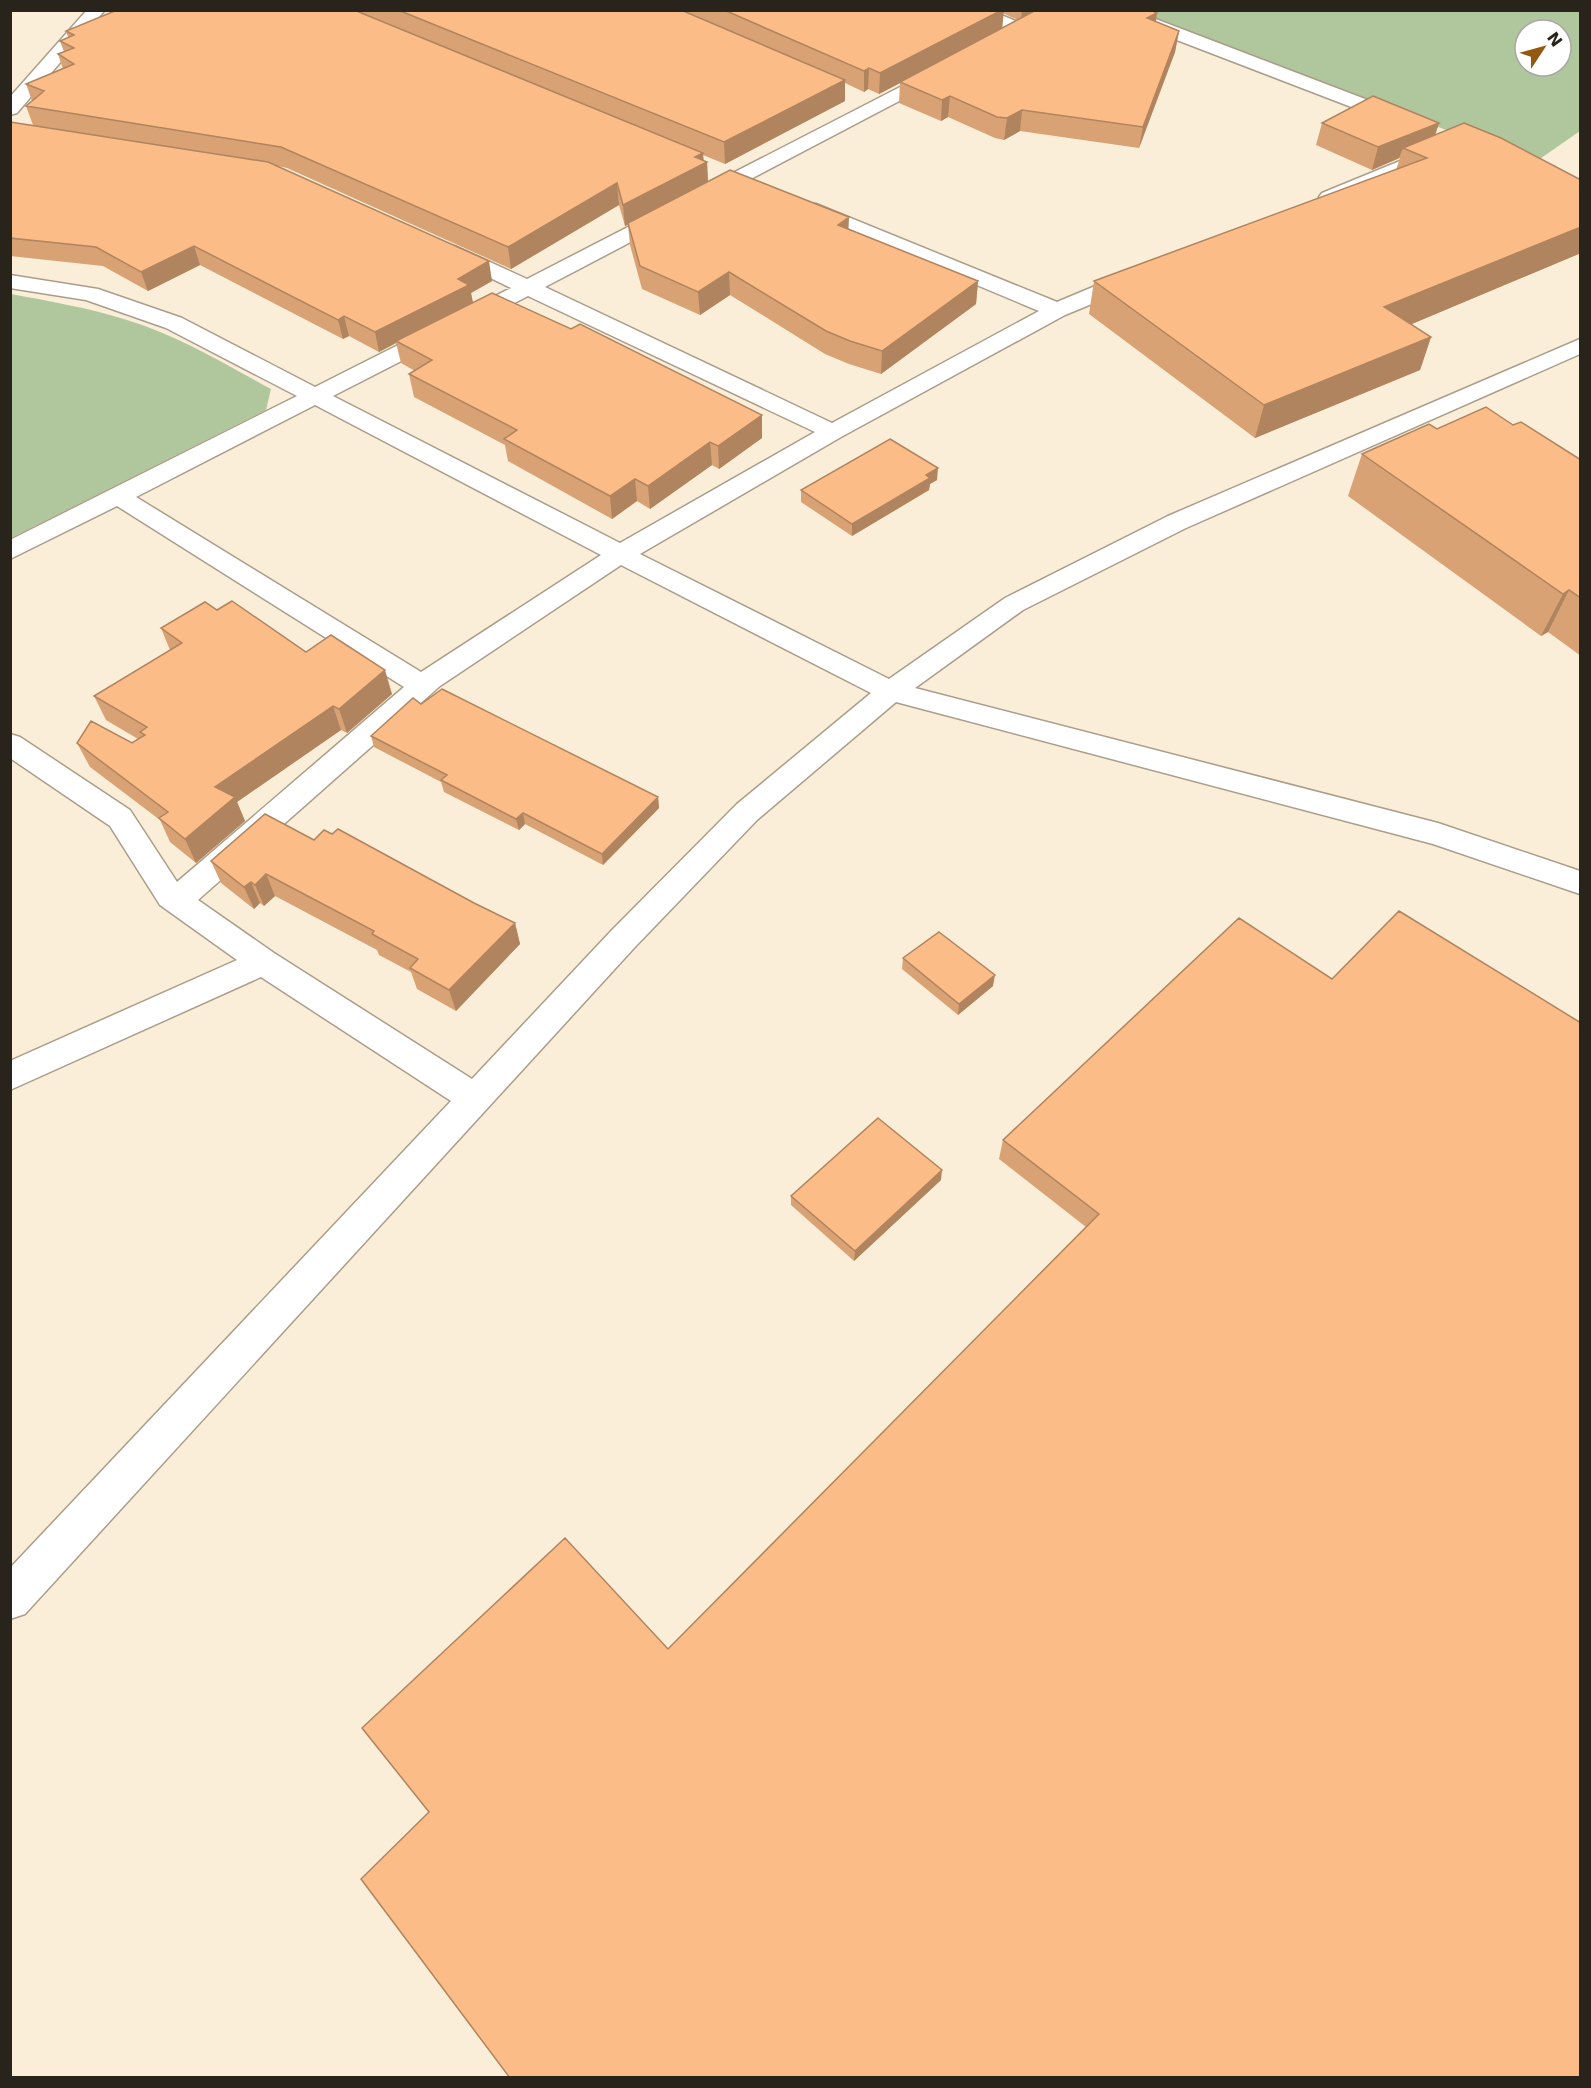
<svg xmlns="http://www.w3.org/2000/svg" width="1591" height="2088" font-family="'DejaVu Sans',sans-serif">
	<rect width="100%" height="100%" fill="#faeed9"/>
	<path fill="#b0c79e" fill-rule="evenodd" d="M1130,11H1580V131L1534,163ZM1525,30H1561V66H1525Z
		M11,294C49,301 89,308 127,320C177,335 225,364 271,389L266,410L11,538Z"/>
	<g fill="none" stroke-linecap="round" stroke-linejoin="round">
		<g stroke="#aa9e8b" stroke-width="3">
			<path id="minor" d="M87,10H105L17,113L10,115V97Z
				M964,10H989L1028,26L1031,30L1028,34H1016L966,14Z
				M1107,10H1132L1407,115L1410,119L1407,123H1393L1109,14Z
				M939,67L945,69L948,73L945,77L545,287L832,423L1039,311L802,212L799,208L802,204H816L1057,302L1124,274L1132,273L1140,274L1143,279L1140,284L1065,315L841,437L640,554L889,679L1005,598L1168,516L1580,339V354L1186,528L1023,610L915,688L1438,823L1580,871V894L1433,844L896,702L757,820L634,948L25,1614L10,1619V1568L451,1101L261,977L10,1090V1061L237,960L160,905L110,826L10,758V734L20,737L130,810L177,882L404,687L117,506L10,559V540L297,396L166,328L86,300L10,288V275L98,289L182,318L315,387L511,288L443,255L439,251L443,247L450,245L457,247L527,279ZM528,296L815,432L620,543L333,396ZM315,405L601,555L421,672L136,497ZM621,565L871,693L737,804L612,930L472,1079L274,953L198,900L440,686Z
				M1439,145L1446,147L1449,151L1446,155L1336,201H1322L1319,197L1322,193Z"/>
		</g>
		<use href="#minor" fill="#fff" fill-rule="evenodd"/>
	</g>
	<path fill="#d8a274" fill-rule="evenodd" d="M117,10H1150L1157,13L1156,22L1179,31L1175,52L1139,148L1020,131L1004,140L995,138L948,117L941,121L899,103L900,83L879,94L868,89L864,92L845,83V101L725,164L703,155V161L707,162L708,182L849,229L978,281L976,304L881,374L849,364L825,354L730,295L700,315L642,289L630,245L628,225L625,226L619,205L511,269L287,168L278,166L492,281L471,293L473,302L762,438L719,469L712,465L650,509L637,501L612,519L508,461L505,445L414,397L409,374L415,371L401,363L396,343L379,352L349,336L343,339L200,265L148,291L103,266L10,256V122L33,125L26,106L32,101L26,84L63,69L58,54L64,52L60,41L68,37L66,31ZM1003,13L1011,17L1019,20L1002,29Z
		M1322,123H1439L1435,134L1581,180V253L1411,324L1431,337L1420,370L1255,438L1089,314L1094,281L1396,170L1400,158L1372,170L1316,145Z
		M1513,425L1581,460V656L1548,632L1541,636L1348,496L1362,454L1437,429Z
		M937,480L930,484L929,490L852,536L801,502V490Z
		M217,610L392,694L347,733L341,730L237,802L245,821L196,863L170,842L160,820L90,767L77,743H132L138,739L106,720L94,696L170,650L161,628Z
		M421,704L658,797L659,808L603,865L525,824L519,830L444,792L441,782L374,747L371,736Z
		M314,840L474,903L515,923L520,944L456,1011L417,989L411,972L379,955L377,950L275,896L264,906L260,903L254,909L221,883L211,861Z
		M903,958L993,986L958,1015L902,969Z
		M1332,979L668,1649L1086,1227L999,1159L1003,1140Z
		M941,1180L854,1261L791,1205V1196Z"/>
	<path fill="#b0845e" d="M1002,10H1004L1002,30L900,82V83L879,94L880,73Z
		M1022,10H1040L1021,21Z
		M1157,13L1154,34L1147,18Z
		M1179,31L1175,52L1139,148L1143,127Z
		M869,68L868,89L864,92V71Z
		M845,80V101L725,164L724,142Z
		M950,96L948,117L941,121L942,100Z
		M1022,110L1020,131L1004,140L1007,118Z
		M1439,123L1432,145L1403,148L1399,158L1372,170L1378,147Z
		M703,153L704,164L707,162L708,183L625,226L623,205L695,157Z
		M617,183L619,205L511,269L508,247Z
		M849,217L848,240L838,225Z
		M1581,227V253L1374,340L1384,307Z
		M194,246L200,265L148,291L141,272Z
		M489,261L492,281L471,293L473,304L396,341V343L379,352L375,332L458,279Z
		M729,272L730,295L700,315L698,292Z
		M978,281L976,304L881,374L882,351Z
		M344,316L349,336L343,339L338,320Z
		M1431,337L1420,370L1255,438L1264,405Z
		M762,415V438L719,469L718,446Z
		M710,442L712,465L650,509L648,486Z
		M938,468L937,480L930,484L929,490L852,536V524L926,475Z
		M635,479L637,501L612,519L610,496Z
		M1569,590L1548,632L1541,636L1563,594Z
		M385,670L392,694L347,733L339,709Z
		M333,706L341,730L237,802L245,821L196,863L185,839L215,787Z
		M658,797L659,808L603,865L602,854Z
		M523,813L525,824L519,830L516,819Z
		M266,874L275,896L264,906L255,885Z
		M251,882L260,903L254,909L244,887Z
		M515,923L520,944L456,1011L449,990Z
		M995,975L993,986L958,1015L959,1004Z
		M942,1170L941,1180L854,1261L855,1251Z"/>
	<path fill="#fbbc87" stroke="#b0845e" stroke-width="1.5" d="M117,10H354L703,153L695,157L707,162L623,205L617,183L508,247L281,147L26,106L44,91L26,84L74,64L58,54L74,48L60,41L74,35L66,31Z
		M398,10H681L845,80L724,142Z
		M724,10H1002L880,73L869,68L864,71Z
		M1036,10H1150L1157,13L1147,18L1179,31L1143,127L1022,110L1007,118L997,117L950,96L942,100L900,82Z
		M1373,96L1439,123L1378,147L1322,123Z
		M10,122L268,162L489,261L458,279L469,285L375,332L344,316L338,320L194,246L141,272L96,247L10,238Z
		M1464,123L1501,138L1581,180V227L1384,307L1431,337L1264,405L1094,281L1427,158L1403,148Z
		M730,170L849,217L838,225L978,281L882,351L850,341L826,331L729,272L698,292L640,266L628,223Z
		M492,293L571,329L580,324L762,415L718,446L710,442L648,486L635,479L610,496L504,439L517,430L409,374L432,360L396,341Z
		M1486,407L1513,425L1521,422L1581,460V598L1569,590L1563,594L1362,454L1429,424L1437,429Z
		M890,439L938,468L926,475L930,478L852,524L801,490Z
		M232,601L306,652L331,635L385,670L339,709L333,706L215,787L235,797L185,839L159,818L168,812L77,743L91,721L132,743L145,735L140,732L147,727L94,696L182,643L161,628L205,602L217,610Z
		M442,689L658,797L602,854L523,813L516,819L441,780L447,775L371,736L413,698L421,704Z
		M265,814L314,840L324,830L332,834L338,829L474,903L515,923L449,990L410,968L418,959L372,934L374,931L266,874L255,885L251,882L244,887L211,861Z
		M1399,911L1581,1023V2078H510L361,1879L429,1812L362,1728L565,1538L668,1649L1099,1214L1003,1140L1239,918L1332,979Z
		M939,932L995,975L959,1004L903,958Z
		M878,1118L942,1170L855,1251L791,1196Z"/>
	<rect width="1591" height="2088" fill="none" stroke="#28231b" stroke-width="24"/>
	<g transform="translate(1543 48) rotate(54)"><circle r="28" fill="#ffffff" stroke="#a9a7a4" stroke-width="1.5"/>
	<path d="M0-4.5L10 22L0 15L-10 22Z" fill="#915a10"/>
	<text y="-9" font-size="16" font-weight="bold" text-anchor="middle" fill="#28231b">N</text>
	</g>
</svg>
